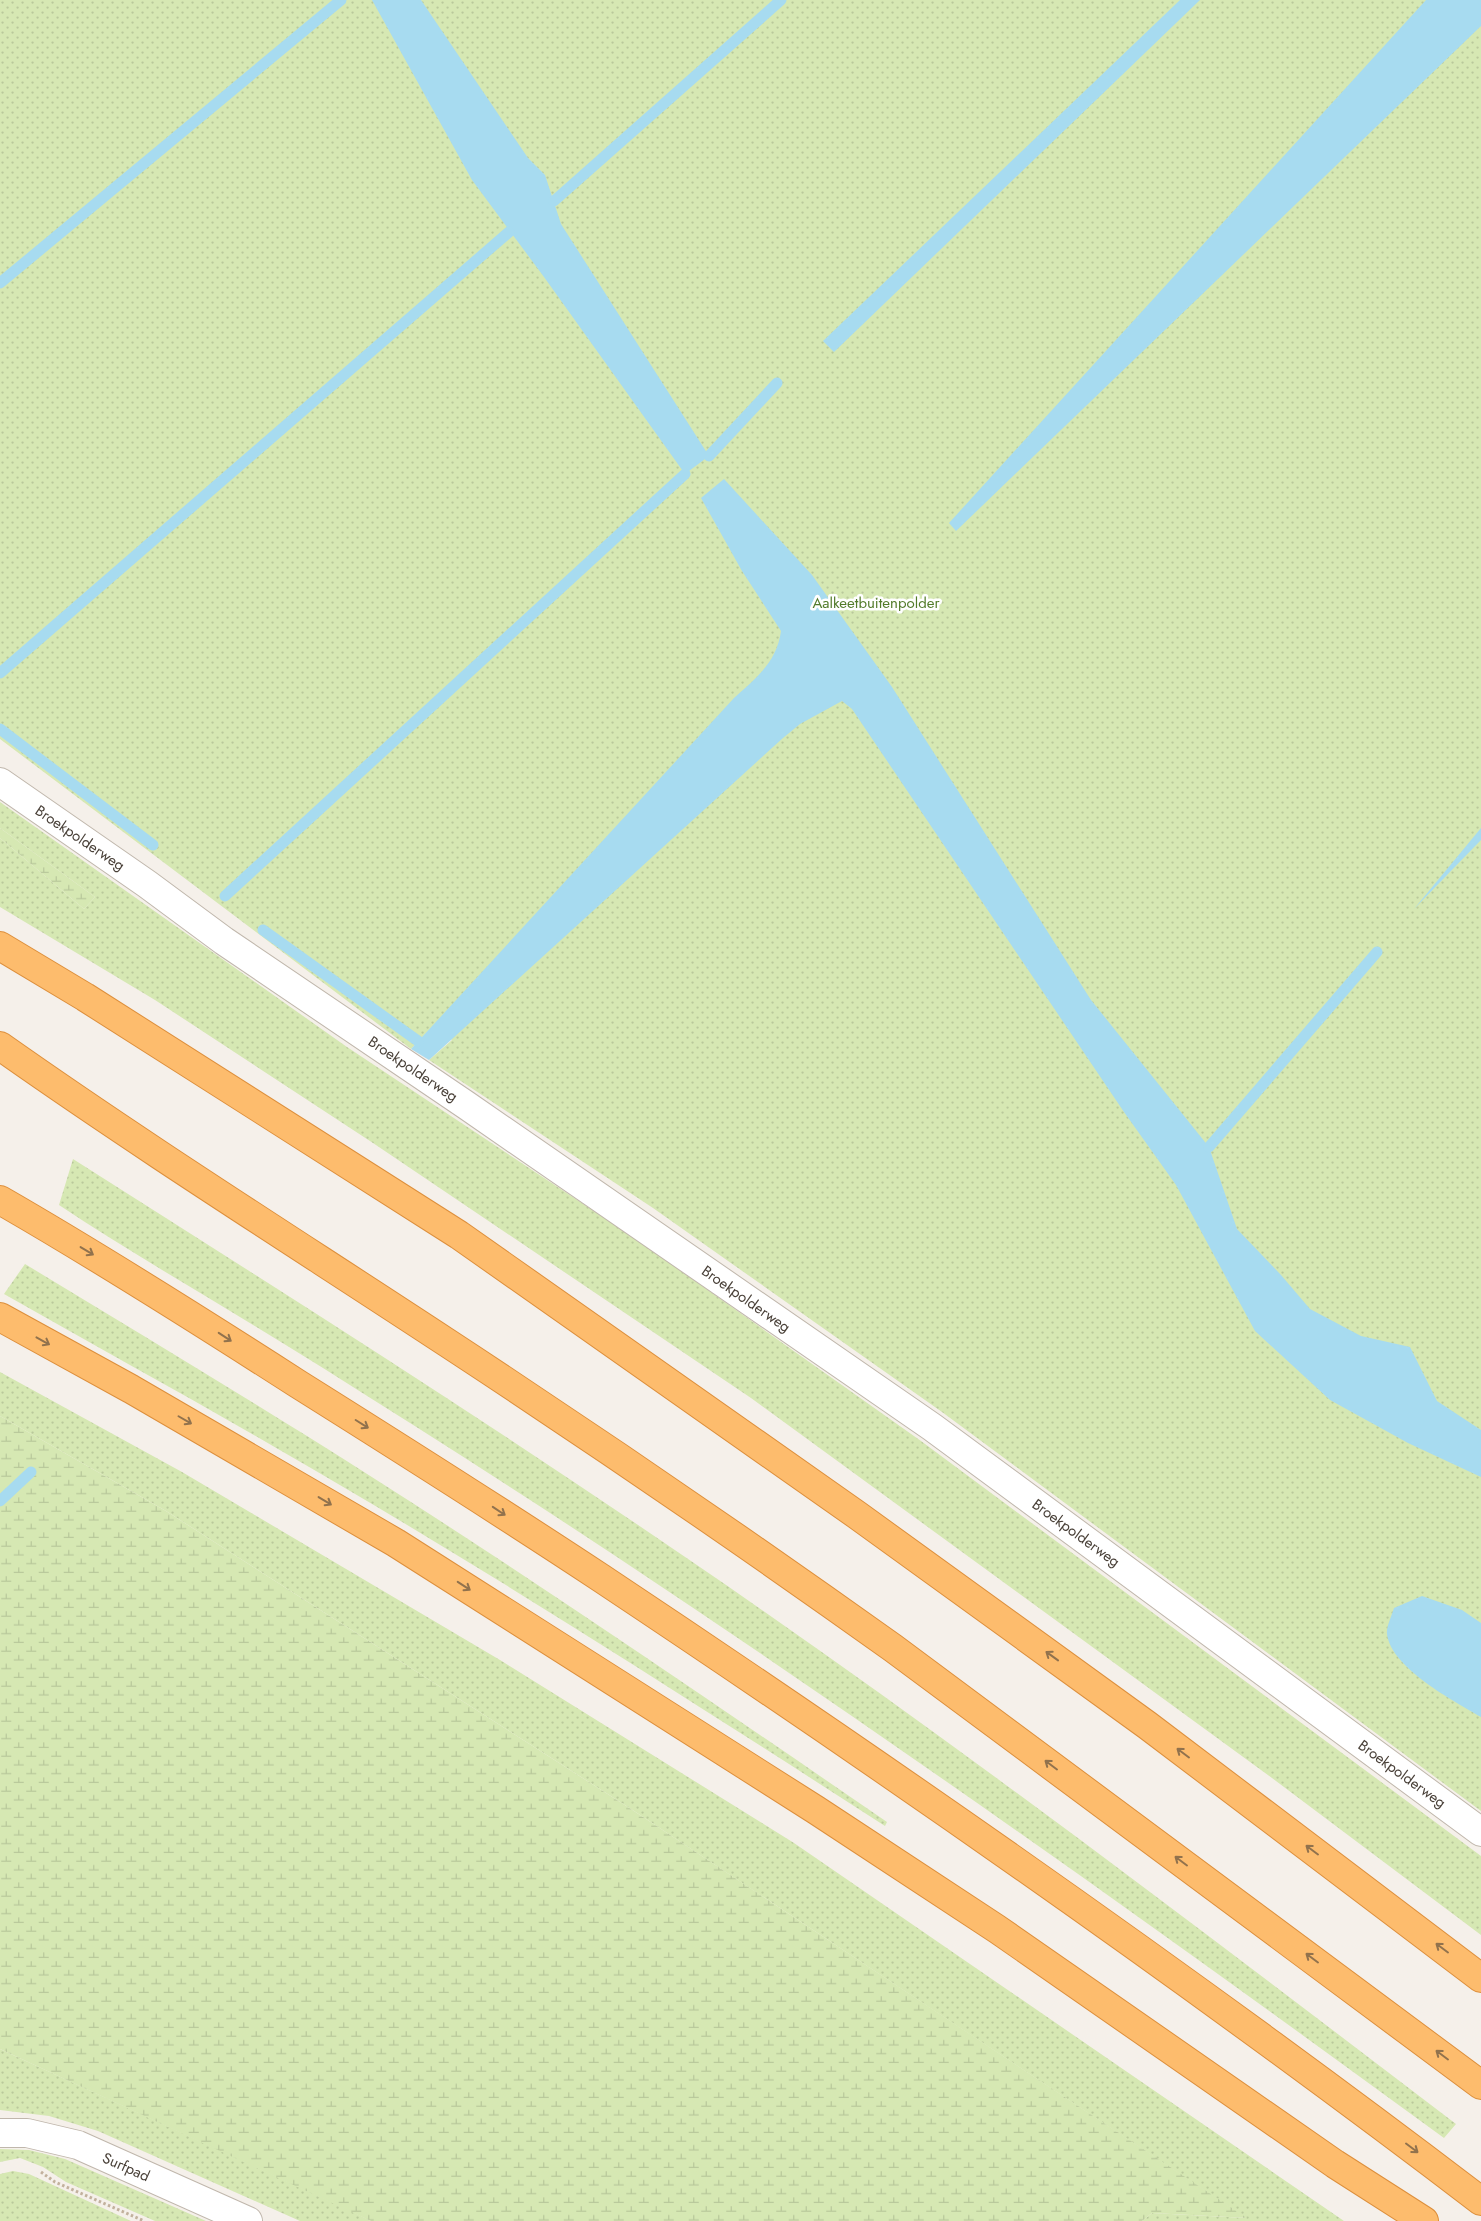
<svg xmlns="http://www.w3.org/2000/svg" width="1481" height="2221" font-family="Jost,sans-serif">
	<defs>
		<pattern id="grass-dots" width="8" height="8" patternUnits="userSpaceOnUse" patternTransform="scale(1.25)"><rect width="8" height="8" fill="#d6e8b3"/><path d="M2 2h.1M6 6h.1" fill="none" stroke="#b9c89b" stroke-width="1.8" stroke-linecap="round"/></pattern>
		<pattern id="wetland-marsh" width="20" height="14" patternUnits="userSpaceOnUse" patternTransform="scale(1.25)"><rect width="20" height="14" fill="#d6e8b3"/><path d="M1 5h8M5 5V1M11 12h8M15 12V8" fill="none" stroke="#b9c89b"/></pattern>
	</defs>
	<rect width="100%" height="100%" fill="#f5f0ea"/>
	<path fill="url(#grass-dots)" d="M0,0H1481V1811L942,1412L653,1208L429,1060L452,1040L433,1026L411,1049L0,739Z
		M0,802L347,1047L633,1237L921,1441L1481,1856V1935L1272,1778L751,1398L373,1143L155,1000L0,907V838L84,909L95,897L0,828Z
		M73,1159C281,1291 488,1422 691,1561C953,1740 1204,1932 1456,2124L1444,2138C1173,1940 900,1745 620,1559C522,1494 423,1431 323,1368C236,1313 145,1262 59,1205Z
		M25,1264C119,1321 214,1378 307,1436C504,1559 696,1691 887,1822L885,1826C685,1697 485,1568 278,1449C187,1396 95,1346 4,1294Z
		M0,1372L182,1472L500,1660L794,1843L1344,2221H1142L1152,2213L1246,2218L631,1809L166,1511L0,1416Z
		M0,2049L349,2210L371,2221H300L98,2131L49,2116L0,2110Z
		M0,2149L29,2150L65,2159L206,2221H155L66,2182L43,2167L20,2158L0,2162Z
		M13,2171L29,2174L131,2221H0V2174Z"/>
	<path fill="url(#wetland-marsh)" d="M0,828L95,897L84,909L0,838Z
		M0,1416L166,1511L631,1809L1247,2218L1152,2213L1142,2221H371L0,2049Z"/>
	<path fill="#a7dbf0" d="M372,0H421L528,158L545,175L561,224L709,456L685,474L544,277L472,180Z
		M1180,0H1200L834,352L823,341Z
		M1426,0H1481V26L956,531L949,523Z
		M724,479L812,575L892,687L1091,1000L1209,1147L1237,1229L1281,1275L1310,1309L1361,1336L1410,1347L1437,1401L1481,1430V1477L1408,1443L1330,1400L1255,1331L1176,1185L1124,1112L852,709L842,701L800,724L783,738L429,1060L411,1049L734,698C756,678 777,662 781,631L742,571L701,498Z
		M1481,828V840L1414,909Z
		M1422,1596L1462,1610L1481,1623V1717C1454,1701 1391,1668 1387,1634C1386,1627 1392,1615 1394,1608Z"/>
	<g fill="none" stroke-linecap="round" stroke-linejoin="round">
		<path stroke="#a7dbf0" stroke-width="11" d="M554,201L781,0
			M0,283L341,0
			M709,456L777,383
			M0,673L509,232
			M0,729L153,845
			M225,896L685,474
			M263,930L418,1041
			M1209,1147L1377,952
			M0,1501L31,1472"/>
		<g stroke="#c0b7ac" stroke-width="30">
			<path id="minor" d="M0,782L147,884L224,941L466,1105L932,1427L1481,1832
				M0,2133H27L78,2145L248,2221"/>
		</g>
		<g stroke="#dd8f3c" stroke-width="30">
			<path id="motorway" d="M0,946L85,997L459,1235L857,1515L1147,1725L1481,1978
				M0,1046C146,1149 297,1244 446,1342C597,1441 746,1543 893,1648L1481,2085
				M0,1200C101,1258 200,1321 298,1384C400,1448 501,1512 601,1578C900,1777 1195,1983 1481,2201
				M0,1317L131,1389L396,1543L816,1810L997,1929L1335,2164L1424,2221"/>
		</g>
		<path stroke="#c2b19d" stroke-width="3" stroke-dasharray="2.5 2.5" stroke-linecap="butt" d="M41,2172L55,2182L144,2221"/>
		<use href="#minor" stroke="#fff" stroke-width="28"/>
		<use href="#motorway" stroke="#fdbc6d" stroke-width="28"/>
	</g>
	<defs><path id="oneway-shaft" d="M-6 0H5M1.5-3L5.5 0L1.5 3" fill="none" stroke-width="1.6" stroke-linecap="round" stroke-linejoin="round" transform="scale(1.25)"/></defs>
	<g stroke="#91724d">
		<use href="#oneway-shaft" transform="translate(87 1251) rotate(31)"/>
		<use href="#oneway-shaft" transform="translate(225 1337) rotate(33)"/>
		<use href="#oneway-shaft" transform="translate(43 1341) rotate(29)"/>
		<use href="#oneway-shaft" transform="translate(185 1420) rotate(30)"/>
		<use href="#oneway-shaft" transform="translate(362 1424) rotate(32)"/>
		<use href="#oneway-shaft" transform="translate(325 1501) rotate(31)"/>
		<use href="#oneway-shaft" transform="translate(499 1511) rotate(34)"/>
		<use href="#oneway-shaft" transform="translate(464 1586) rotate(33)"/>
		<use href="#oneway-shaft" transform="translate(1052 1656) rotate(-144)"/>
		<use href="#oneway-shaft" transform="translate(1183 1753) rotate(-143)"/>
		<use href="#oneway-shaft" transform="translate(1051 1765) rotate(-143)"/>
		<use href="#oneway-shaft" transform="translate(1312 1850) rotate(-143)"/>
		<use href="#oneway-shaft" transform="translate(1181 1861) rotate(-143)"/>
		<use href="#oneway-shaft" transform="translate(1442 1948) rotate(-143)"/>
		<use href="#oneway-shaft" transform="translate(1312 1958) rotate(-143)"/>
		<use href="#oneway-shaft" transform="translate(1442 2055) rotate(-143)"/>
		<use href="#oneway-shaft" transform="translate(1412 2148) rotate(37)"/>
	</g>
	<g text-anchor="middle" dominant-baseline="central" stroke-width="5" stroke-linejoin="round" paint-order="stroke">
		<g font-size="15" fill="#527b2a" stroke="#fff">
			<text x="876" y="603">Aalkeetbuitenpolder</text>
		</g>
		<g font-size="15" fill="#494038" stroke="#fff">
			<text transform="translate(80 838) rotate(34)">Broekpolderweg</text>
			<text transform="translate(413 1069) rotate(34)">Broekpolderweg</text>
			<text transform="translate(746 1299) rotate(35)">Broekpolderweg</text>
			<text transform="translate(1076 1533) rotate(36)">Broekpolderweg</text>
			<text transform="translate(1402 1774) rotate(36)">Broekpolderweg</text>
			<text transform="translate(126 2167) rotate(24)">Surfpad</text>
		</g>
	</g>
</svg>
